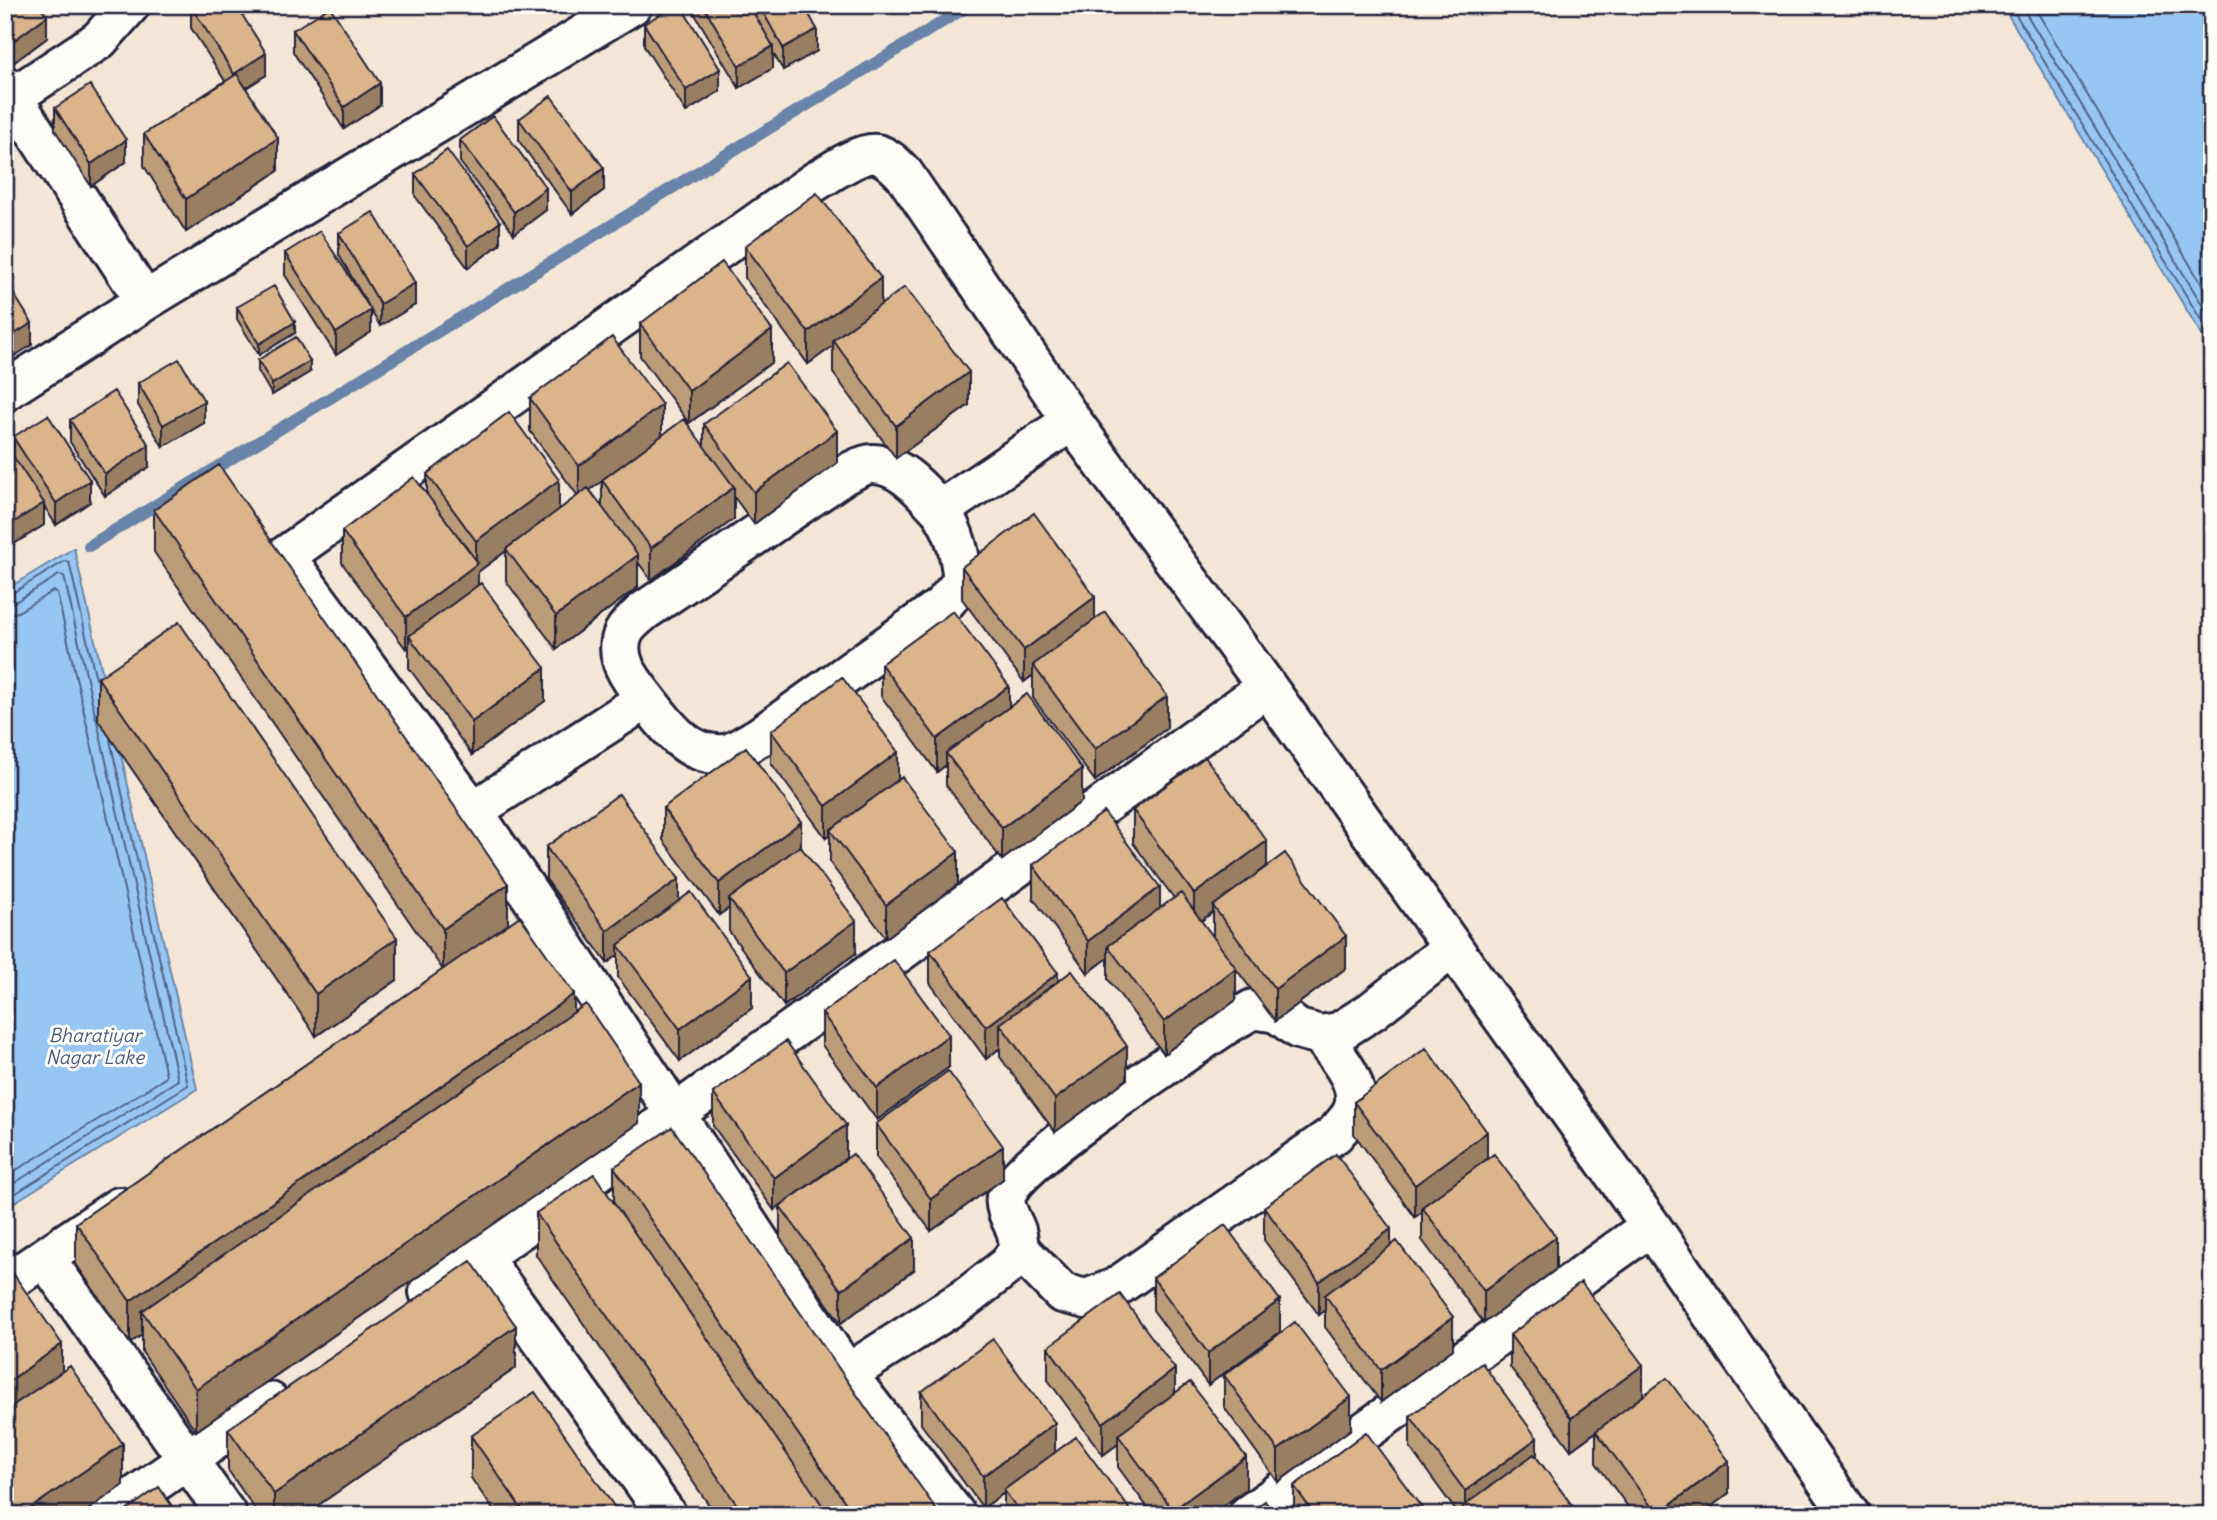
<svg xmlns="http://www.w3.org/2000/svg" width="2217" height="1520" font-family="Delius,sans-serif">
	<rect width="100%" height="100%" fill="#f3e6d7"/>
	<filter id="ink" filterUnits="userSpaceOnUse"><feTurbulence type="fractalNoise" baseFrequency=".0143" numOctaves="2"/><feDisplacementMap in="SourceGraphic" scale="14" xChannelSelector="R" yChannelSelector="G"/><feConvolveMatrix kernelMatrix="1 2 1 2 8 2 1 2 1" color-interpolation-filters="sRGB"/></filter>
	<g filter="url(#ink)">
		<path fill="#98c6f3" stroke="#6984a9" stroke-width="2" d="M2002,5H2212V352Z
			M74,548L197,1089L5,1208V590Z"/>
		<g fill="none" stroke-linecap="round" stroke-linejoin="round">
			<path stroke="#516485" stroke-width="2" d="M2010,5L2212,338
				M2021,5L2212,321
				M2033,5L2212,301
				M5,595L11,594L65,561L69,562L96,679
				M5,604L15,602L59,575L64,576L96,719
				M5,615L18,612L53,591L57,593L166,1075L165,1078L5,1177
				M5,1189L178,1080L97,721
				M5,1200L188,1085L110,740"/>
			<path stroke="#6984a9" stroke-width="12" d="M89,546L970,5"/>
			<g stroke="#22223b" stroke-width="44">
				<path id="minor" d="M5,86L145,301
					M5,102L99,40L130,5
					M5,391L145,301L632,5
					M646,699C666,725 687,757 724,754C735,753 749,742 759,737L942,606L963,581C960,554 956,533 940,510
					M473,811L646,699C631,680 612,657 624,632C628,624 637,617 644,611L845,474C853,471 864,464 872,464C901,464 922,491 940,510L1072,421
					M1019,1249L1062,1293L1086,1299L1115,1288L1335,1134C1340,1128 1346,1122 1350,1116C1368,1088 1336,1056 1321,1035
					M481,1256L667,1515
					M45,1258L227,1515
					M5,1284L119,1207
					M429,1292L521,1229L675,1114L1267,687
					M847,1374L967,1297L1008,1265L1019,1249C1018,1242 1018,1234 1015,1228C1011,1219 1004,1207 1006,1197C1012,1164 1190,1050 1226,1025L1253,1009L1277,1013L1298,1029L1321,1035L1339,1032L1372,1011L1452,948
					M108,1515L270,1402
					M956,1515L847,1374L545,917L473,811L285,556L816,181C830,173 861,151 877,154C888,157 896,166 904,174L1072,421L1267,687L1651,1226L1850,1515
					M1248,1515L1651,1226"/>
			</g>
			<use href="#minor" stroke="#fdfcf7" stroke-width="38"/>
		</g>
		<path fill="#bc9b78" stroke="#22223b" stroke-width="2" fill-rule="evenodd" d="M5,5L47,38L13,63L5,52Z
			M693,5H804L817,51L783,70L773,53V68L739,88L693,11Z
			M191,6L266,75L246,88L278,171L186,232L144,166V134L225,81L191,28Z
			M644,24L720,91L686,112L644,46Z
			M293,30L380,105L344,129L293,52Z
			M55,108L126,162L91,186L55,130Z
			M519,119L604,190L572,214L519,141Z
			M460,140L546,210L514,234L460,162Z
			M415,174L500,244L468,268L415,196Z
			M339,233L415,305L380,326L371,311V332L336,355L285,275V253L369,307L339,255Z
			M745,246L881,305L969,405L896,458L833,373V346L808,364L745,278Z
			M237,307L295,333L259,355L237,319Z
			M640,324L772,362L689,423L640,356Z
			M258,360L310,372L272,395L258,371Z
			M138,383L204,423L163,447L138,405Z
			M530,398L662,436L704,446V424L837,463L754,524L734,497V519L651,580L638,562V587L556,649L506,581V551L478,572V585L545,701L472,755L409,668V646L406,649L342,563V531L427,494V474L559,510L578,496L530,431ZM602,481V506L590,490Z
			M70,420L149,467L105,496L70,442Z
			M13,437L90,502L56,525L44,506V525L6,549L5,444L13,456Z
			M154,510L508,925L574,1012L639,1123L196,1431L142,1352V1335L130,1343L76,1264V1223L443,970L154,552Z
			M962,567L1095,619L1167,728L1095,781L1033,698V675L1024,682L962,599Z
			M881,664L1009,707L1082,801L1002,860L946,785V765L937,772L881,696Z
			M98,678L397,980L316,1036L98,720Z
			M771,731L898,780L958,884L886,938L830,863V835L826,838L771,763Z
			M663,808L801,847L856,953L784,1006L729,931V908L719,915L663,840Z
			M1133,810L1267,866L1346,968L1275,1021L1236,969V1000L1164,1054L1108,979V958L1088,973L1033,898V865L1160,909L1174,898L1133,843ZM1213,912V937L1201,921Z
			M546,847L679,901L752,1008L680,1061L618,977V955L607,963L546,879Z
			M930,951L1058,982L1127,1079L1055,1132L1000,1057V1048L986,1059L930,983Z
			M822,1013L949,1067L877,1120L822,1045Z
			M713,1093L846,1158L774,1210L713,1126Z
			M1354,1102L1487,1159L1556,1269L1484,1323L1422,1240V1212L1415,1217L1354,1134Z
			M876,1124L1003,1179L931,1231L876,1157Z
			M614,1167L940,1515H716L536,1255V1213L614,1203Z
			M780,1206L914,1270L841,1323L780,1238Z
			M1264,1207L1391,1246L1453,1349L1381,1402L1325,1327V1310L1319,1315L1264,1240Z
			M1153,1278L1280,1332L1208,1385L1153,1310Z
			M1510,1335L1643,1396L1729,1493L1700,1515H1634L1596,1463V1432L1571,1450L1510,1367Z
			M1048,1347L1175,1393L1246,1489L1211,1515H1153L1118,1467V1444L1103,1455L1048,1380Z
			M516,1368L304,1515H259L228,1470V1429Z
			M1224,1375L1351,1429L1278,1482L1224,1407Z
			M921,1392L1055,1452L1134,1515H1004V1493L983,1508L921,1424Z
			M1410,1416L1537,1458L1579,1515H1459L1410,1448Z
			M471,1436L620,1515H497L471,1478Z
			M1294,1486L1427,1515H1294Z"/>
		<path fill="#997e62" stroke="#22223b" stroke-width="2" d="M47,16V38L13,63V41Z
			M817,29V51L783,70V48Z
			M773,46V68L739,88V66Z
			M266,53V75L234,96V74Z
			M720,69V91L686,112V90Z
			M380,83V105L344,129V107Z
			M278,138V171L186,232V199Z
			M126,140V162L91,186V164Z
			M604,168V190L572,214V192Z
			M546,188V210L514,234V212Z
			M500,222V244L468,268V246Z
			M881,278V310L833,340V346L808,364V332Z
			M415,283V305L380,326V304Z
			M371,310V332L336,355V333Z
			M295,322V333L259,355V344Z
			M32,323V345L5,362V340Z
			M772,330V362L689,423V391Z
			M310,361V372L272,395V384Z
			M969,372V405L896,458V426Z
			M204,401V423L163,447V425Z
			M662,405V437L579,498V466Z
			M837,431V463L754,524V492Z
			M149,445V467L105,496V474Z
			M90,480V502L56,525V503Z
			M559,480V512L506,549V551L478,572V595L409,636V646L406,649V617L476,564V541Z
			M734,487V519L651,580V548Z
			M44,503V525L6,549V527Z
			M638,555V587L556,649V616Z
			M1095,597V629L1033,665V675L1024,682V650Z
			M545,668V701L472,755V722Z
			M1009,686V718L946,753V765L937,772V739Z
			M1167,696V728L1095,781V749Z
			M898,752V785L830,830V835L826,838V806Z
			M1082,769V801L1002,860V828Z
			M801,822V854L729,899V908L719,915V883Z
			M1267,841V873L1213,906V912L1194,926V894Z
			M958,852V884L886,938V905Z
			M679,879V911L618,945V955L607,963V931Z
			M508,884V925L443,970V929Z
			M1160,887V920L1108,946V958L1088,973V941Z
			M856,921V953L784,1006V973Z
			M1346,936V968L1275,1021V989Z
			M397,938V980L316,1036V994Z
			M1236,968V1000L1164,1054V1022Z
			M1058,973V1005L1000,1024V1048L986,1059V1027Z
			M752,976V1008L680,1061V1029Z
			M574,994V1035L142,1311V1335L130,1343V1301Z
			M949,1035V1067L877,1120V1088Z
			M1127,1046V1079L1055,1132V1099Z
			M639,1082V1123L196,1431V1389Z
			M846,1125V1158L774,1210V1178Z
			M1487,1132V1164L1422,1207V1212L1415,1217V1185Z
			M1003,1146V1179L931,1231V1199Z
			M1391,1229V1261L1325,1295V1310L1319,1315V1282Z
			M1556,1237V1269L1484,1323V1291Z
			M914,1238V1270L841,1323V1290Z
			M1280,1300V1332L1208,1385V1353Z
			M1453,1317V1349L1381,1402V1370Z
			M516,1326V1368L304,1515H274V1494Z
			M62,1344V1386L5,1425V1384Z
			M1643,1365V1397L1571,1450V1418Z
			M1175,1369V1402L1118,1435V1444L1103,1455V1423Z
			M1351,1397V1429L1278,1482V1450Z
			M1055,1423V1455L1004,1490V1493L983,1508V1476Z
			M1537,1438V1470L1465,1511V1491Z
			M123,1444V1485L81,1515H21Z
			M1246,1457V1489L1211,1515H1173V1510Z
			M1729,1461V1493L1700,1515H1657Z"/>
		<path fill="#dbb48c" stroke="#22223b" stroke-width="2" d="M5,5H39L47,16L13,41L5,30Z
			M192,5H236L266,53L234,74L191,6Z
			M675,5H680L720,69L686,90L644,24Z
			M703,5H749L773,46L739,66Z
			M759,5H804L817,29L783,48Z
			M330,7L380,83L344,107L293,30Z
			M237,74L278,138L186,199L144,134Z
			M90,85L126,140L91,164L55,108Z
			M551,96L604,168L572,192L519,119Z
			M493,116L546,188L514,212L460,140Z
			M447,150L500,222L468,246L415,174Z
			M817,193L881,278L808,332L745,246Z
			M373,212L415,283L380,304L339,233Z
			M320,231L371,310L336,333L285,253Z
			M722,262L772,330L689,391L640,324Z
			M5,280L32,323L5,340Z
			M274,286L295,322L259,344L237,307Z
			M905,287L969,372L896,426L833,340Z
			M296,337L310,361L272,384L258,360Z
			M612,337L662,405L579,466L530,398Z
			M179,359L204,401L163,425L138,383Z
			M787,363L837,431L754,492L704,424Z
			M114,391L149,445L105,474L70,420Z
			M509,412L559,480L476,541L427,474Z
			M48,415L90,480L56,503L13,437Z
			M684,419L734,487L651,548L602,480Z
			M5,444L44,503L6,527L5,526Z
			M219,465L508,884L443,929L154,510Z
			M414,477L478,563L406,617L342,531Z
			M588,488L638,555L556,616L506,549Z
			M1034,513L1095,597L1024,650L962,567Z
			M481,583L545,668L472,722L409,636Z
			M953,611L1009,686L937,739L881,664Z
			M1105,612L1167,696L1095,749L1033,665Z
			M179,622L397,938L316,994L98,678Z
			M842,677L898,752L826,806L771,731Z
			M1027,694L1082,769L1002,828L946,753Z
			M746,747L801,822L719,883L663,808Z
			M1205,757L1267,841L1194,894L1133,810Z
			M902,777L958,852L886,905L830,830Z
			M619,794L679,879L607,931L546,847Z
			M1104,812L1160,887L1088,941L1033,865Z
			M800,846L856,921L784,973L729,899Z
			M1285,853L1346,936L1275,989L1213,906Z
			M691,892L752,976L680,1029L618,945Z
			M1181,893L1236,968L1164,1022L1108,946Z
			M1002,898L1058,973L986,1027L930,951Z
			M520,916L574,994L130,1301L76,1223Z
			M894,960L949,1035L877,1088L822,1013Z
			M1072,971L1127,1046L1055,1099L1000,1024Z
			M586,1004L639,1082L196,1389L142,1311Z
			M786,1041L846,1125L774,1178L713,1093Z
			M1426,1048L1487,1132L1415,1185L1354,1102Z
			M948,1071L1003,1146L931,1199L876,1124Z
			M672,1127L940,1515H854L614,1167Z
			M853,1154L914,1238L841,1290L780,1206Z
			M1336,1154L1391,1229L1319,1282L1264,1207Z
			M1494,1154L1556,1237L1484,1291L1422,1207Z
			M594,1174L829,1515H744L536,1213Z
			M1225,1225L1280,1300L1208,1353L1153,1278Z
			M1397,1241L1453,1317L1381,1370L1325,1295Z
			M471,1261L516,1326L274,1494L228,1429Z
			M8,1266L62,1344L5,1384V1268Z
			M1581,1282L1643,1365L1571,1418L1510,1335Z
			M1120,1294L1175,1369L1103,1423L1048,1347Z
			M1295,1322L1351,1397L1278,1450L1224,1375Z
			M993,1339L1055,1423L983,1476L921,1392Z
			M1482,1363L1537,1438L1465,1491L1410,1416Z
			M70,1366L123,1444L21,1515H5V1411Z
			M1667,1378L1729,1461L1657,1514L1596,1431Z
			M1190,1382L1246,1457L1173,1510L1118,1435Z
			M535,1392L620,1515H526L471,1436Z
			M1366,1432L1427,1515H1315L1294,1486Z
			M1076,1437L1134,1515H1022L1004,1490Z
			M1534,1454L1579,1515H1468L1462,1507Z
			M159,1487L178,1515H120Z
			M1265,1501L1275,1515H1247Z"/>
	</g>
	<g text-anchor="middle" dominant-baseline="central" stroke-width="6" stroke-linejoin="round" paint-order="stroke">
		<g font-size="19" font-style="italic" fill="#4b5b7b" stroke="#fdfcf7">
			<text x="95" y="1035">Bharatiyar<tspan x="95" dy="22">Nagar Lake</tspan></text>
		</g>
	</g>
	<rect width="2217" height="1520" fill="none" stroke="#fdfcf7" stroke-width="28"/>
	<rect x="14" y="14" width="2189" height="1492" fill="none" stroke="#22223b" stroke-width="2.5" filter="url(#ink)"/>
</svg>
